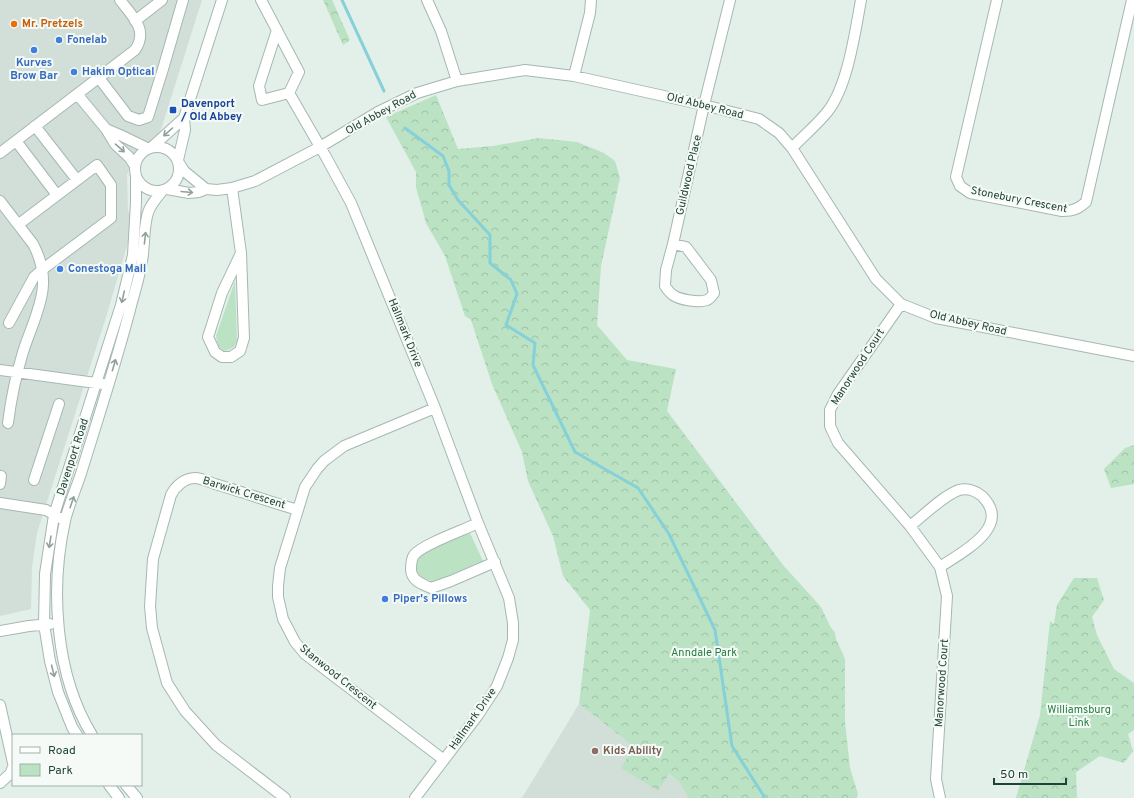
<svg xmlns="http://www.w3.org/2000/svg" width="1134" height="798" font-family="Overpass,sans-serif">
	<defs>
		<pattern id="forest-crowns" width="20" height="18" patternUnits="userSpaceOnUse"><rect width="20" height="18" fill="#bae2c3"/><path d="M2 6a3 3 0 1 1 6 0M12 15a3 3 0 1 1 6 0" fill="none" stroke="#a0c3a8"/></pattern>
	</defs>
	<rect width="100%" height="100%" fill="#e3efe9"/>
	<path fill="#d1dfd8" d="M0,0H202L158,139L138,145L127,175L128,211L134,222L106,317L37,533L32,567L31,609L0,616Z
		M579,704L699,798H522Z"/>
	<path fill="#bae2c3" d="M235,281L237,341L234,347L225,351L218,346L216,336Z
		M470,533L483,561C474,564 441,580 434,581C427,581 419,577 417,570C415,562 419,557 425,551Z"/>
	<path fill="url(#forest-crowns)" d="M323,0H332L350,40L343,45Z
		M436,95L458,149L493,146L539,138L577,142L604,153L615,161L620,178L601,266L597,325L627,360L676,369L667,411L783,565L821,607L830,626L835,633L836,639L845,659V722L850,768L858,794L857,798H689L680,783L669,774L658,791L621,768L632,750L652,761L579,704L590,610L563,576L553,536L528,481L522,452L492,384L471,320L465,316L445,256L426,223L416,187V172L386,117Z
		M1134,445V484L1111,488L1104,469L1125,448Z
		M1074,578H1097L1104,600L1092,617L1097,635L1114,669L1134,683V730L1128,734L1133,751L1124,763L1100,756L1076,772L1077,798H1016L1040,715L1050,621L1054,624L1057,605Z"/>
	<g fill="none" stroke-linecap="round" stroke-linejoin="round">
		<path stroke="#86d1d9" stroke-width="3" d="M342,0L384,91
			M405,128L443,156L449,171V185L458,200L490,235V263L511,280L517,294L506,325L535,343L533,365L575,452L638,488L669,534L715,630L732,746L765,798"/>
		<g stroke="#a5b8b0" stroke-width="12">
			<path id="minor" d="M261,0L299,72L289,93L326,157L351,203L435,408L478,523L509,598L513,623V640L508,658L497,686L478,715L415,798
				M427,0L441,31L457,81
				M997,0L956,177L960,186L970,193L1062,211C1073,211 1078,209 1086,202L1132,0
				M135,21L162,0
				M277,30L259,86L262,100L289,93
				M574,76L590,13L591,0
				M99,78L128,116L139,120L148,117L163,69L183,0
				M77,94L106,129L115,144L129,157L135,166
				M35,126L77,180
				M106,129L120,135L147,148
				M16,141L57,195
				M135 169a22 22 0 1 1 44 0a22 22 0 1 1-44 0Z
				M152,147L184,118
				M792,148C804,135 818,124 828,111C848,85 855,32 861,0
				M0,153L135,50C149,30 132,16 120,0
				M178,160L185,130L184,118L222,0
				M179,163L184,171L206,189
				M232,188L241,253L244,338L240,351L231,357H222L215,352L208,337L222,293L241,253
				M167,189L189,193L199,192L206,189L217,190L232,188L255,181L320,147L378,112L417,93L457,81L525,70L574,76L704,105L759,119L779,133L792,148L876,279L901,304L936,318L1134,356
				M0,201L33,244C55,285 36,312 23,352C16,375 11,399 8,423
				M673,244L666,270L665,286C667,289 670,293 673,295C680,300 699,303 707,300C710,299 712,296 714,293L711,280L686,247L673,244L704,105L730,0
				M901,304L838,394L830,410V426L838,443L910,526L940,567L947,596L936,779L940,798
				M9,323L34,277L43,269L111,218V185L97,165L19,224
				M0,370L103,384
				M435,408L344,446L324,461L317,469L305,487L280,568L278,586V597L283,619L295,642L305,654L444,760
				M34,480L59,404
				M0,484L1,476
				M0,503L46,510L60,518
				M478,523C464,530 423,544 414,555C411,559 411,565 411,570C412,581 422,584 431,588L451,581L495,562
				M910,526C923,516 944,495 959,490C967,488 976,491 982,496C1013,527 962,552 940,567
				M0,631L29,626L50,624
				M0,705L13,763
				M77,735L72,727L58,692L50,661L44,624L45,574L54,515L121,305L133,255L136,202V178
				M92,735C55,675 50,589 65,521C69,503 78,485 83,467C100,412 118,357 132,302C136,288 140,274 142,261C145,246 143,224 149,210C152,203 158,196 163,190
				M0,783L10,774L13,767
				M109,785L119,798
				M126,785L137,798
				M285,798L216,745L185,711L167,683L152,628L150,606L153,559L171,495C175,487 184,478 195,478C201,478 209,482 215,484C243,492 270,502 298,510"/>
		</g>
		<use href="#minor" stroke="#fff" stroke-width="10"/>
	</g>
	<defs><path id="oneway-shaft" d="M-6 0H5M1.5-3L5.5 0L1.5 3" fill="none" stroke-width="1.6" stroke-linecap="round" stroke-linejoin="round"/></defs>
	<g stroke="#90a19c">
		<use href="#oneway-shaft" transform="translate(168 132) rotate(138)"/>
		<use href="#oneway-shaft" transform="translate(120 148) rotate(41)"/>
		<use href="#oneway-shaft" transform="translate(187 192) rotate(5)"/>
		<use href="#oneway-shaft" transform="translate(145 238) rotate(-84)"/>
		<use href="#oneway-shaft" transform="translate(123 297) rotate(103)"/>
		<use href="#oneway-shaft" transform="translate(114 365) rotate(-74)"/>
		<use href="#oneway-shaft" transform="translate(72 502) rotate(-71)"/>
		<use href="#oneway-shaft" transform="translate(50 542) rotate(99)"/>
		<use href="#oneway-shaft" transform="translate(53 671) rotate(76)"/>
	</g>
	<circle fill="#e8710a" stroke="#f5faf7" stroke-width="1.5" cx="14" cy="24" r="4"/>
	<g fill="#3f7fe0" stroke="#f5faf7" stroke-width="1.5">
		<circle cx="59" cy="40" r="4"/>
		<circle cx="34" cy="50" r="4"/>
		<circle cx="74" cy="72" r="4"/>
		<circle cx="60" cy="269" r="4"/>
		<circle cx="385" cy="599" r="4"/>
	</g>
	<rect fill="#1a4fb4" stroke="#f5faf7" stroke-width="1.5" x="169" y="106" width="8" height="8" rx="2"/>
	<circle fill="#8d6e63" stroke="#f5faf7" stroke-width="1.5" cx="595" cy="751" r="4"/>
	<g text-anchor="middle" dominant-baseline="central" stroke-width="4" stroke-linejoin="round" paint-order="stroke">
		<g font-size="11" font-weight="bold" fill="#c56008" stroke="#f5faf7" text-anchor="start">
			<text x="22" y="24">Mr. Pretzels</text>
		</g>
		<g font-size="11" font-weight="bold" fill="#366cbe" stroke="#f5faf7" text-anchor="start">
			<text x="67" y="40">Fonelab</text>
			<text x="34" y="63" text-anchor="middle">Kurves<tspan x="34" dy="13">Brow Bar</tspan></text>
			<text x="82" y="72">Hakim Optical</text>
			<text x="68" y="269">Conestoga Mall</text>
			<text x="393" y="599">Piper's Pillows</text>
		</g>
		<g font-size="11" font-weight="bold" fill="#164399" stroke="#f5faf7" text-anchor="start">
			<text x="181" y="104">Davenport<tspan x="181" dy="13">/ Old Abbey</tspan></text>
		</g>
		<g font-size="11" fill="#204338" stroke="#f5faf7">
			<text transform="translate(705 106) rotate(14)">Old Abbey Road</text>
			<text transform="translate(381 113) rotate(-29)">Old Abbey Road</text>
			<text transform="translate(689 175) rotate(-77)">Guildwood Place</text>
			<text transform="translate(1019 200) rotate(11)">Stonebury Crescent</text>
			<text transform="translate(968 323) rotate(13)">Old Abbey Road</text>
			<text transform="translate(405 333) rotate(68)">Hallmark Drive</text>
			<text transform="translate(858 367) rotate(-57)">Manorwood Court</text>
			<text transform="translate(73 457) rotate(-72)">Davenport Road</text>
			<text transform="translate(244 493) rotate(17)">Barwick Crescent</text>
			<text transform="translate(338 677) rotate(39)">Stanwood Crescent</text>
			<text transform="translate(942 683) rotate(-86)">Manorwood Court</text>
			<text transform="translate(473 719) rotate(-55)">Hallmark Drive</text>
		</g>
		<g font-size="11" fill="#267e43" stroke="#f5faf7">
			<text x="704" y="653">Anndale Park</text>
			<text x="1079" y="710">Williamsburg<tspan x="1079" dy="13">Link</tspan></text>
		</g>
		<g font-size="11" font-weight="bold" fill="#785e54" stroke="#f5faf7" text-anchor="start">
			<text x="603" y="751">Kids Ability</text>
		</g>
	</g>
	<rect x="12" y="734" width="130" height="52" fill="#f5faf7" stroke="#a0b1ab"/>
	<rect x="20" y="747" width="20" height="6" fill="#ffffff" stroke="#a0b1ab"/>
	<text x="48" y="754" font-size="12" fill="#204338">Road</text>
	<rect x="20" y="764" width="20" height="12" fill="#bae2c3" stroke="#a0b1ab"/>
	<text x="48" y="774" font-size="12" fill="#204338">Park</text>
	<path d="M994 778v6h72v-6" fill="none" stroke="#204338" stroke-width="2"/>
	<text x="1000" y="778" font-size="12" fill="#204338" stroke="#f5faf7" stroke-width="3" paint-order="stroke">50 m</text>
</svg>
